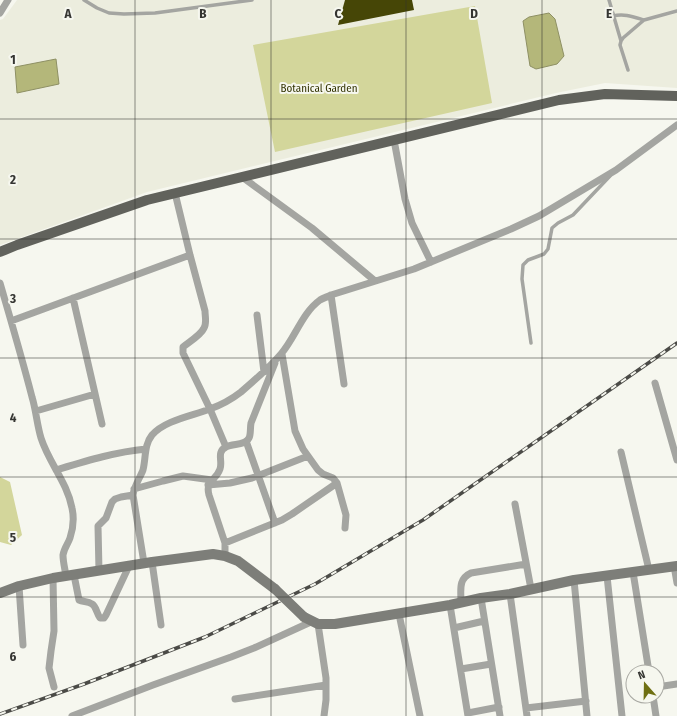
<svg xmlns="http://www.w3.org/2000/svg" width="677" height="716" font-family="'Fira Sans Condensed',sans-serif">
	<rect width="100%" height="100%" fill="#f6f7ef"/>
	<path fill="#ecedde" d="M17,0H677V88L605,83L556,93L147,192L0,245V20L3,19Z"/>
	<path fill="#d3d69b" d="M475,6L492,103L275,152L253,45Z
		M0,477L10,482L22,535L11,545L0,542Z"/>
	<path fill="#b4b77a" stroke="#8e9064" d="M549,13L555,19L564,56L557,64L536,69L530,66L523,21L529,17Z
		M56,59L59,84L17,93L15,67Z"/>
	<path fill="#464606" d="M345,0H412L414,10L338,25Z"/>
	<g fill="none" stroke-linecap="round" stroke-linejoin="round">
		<path stroke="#a4a5a1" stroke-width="3.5" d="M84,0L97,8L109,13L124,14L155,13L252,0
			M609,0L621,41
			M613,16C624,13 634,17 644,20
			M628,70L620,45L621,41L623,38L644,20L677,11
			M531,343L522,279L523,265L528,260L544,254L548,249L552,228L558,223L573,215L610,176"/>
		<path stroke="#a4a5a1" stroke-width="7" d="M0,13L8,0
			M394,140L405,199L412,223L431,262
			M242,177L312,228L375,281
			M175,193L190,255L205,311C205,317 207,323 204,328C201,335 189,342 183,347V353L210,409L226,447
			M0,283C11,321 22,358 32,397C36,410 37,425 41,438C49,463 67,482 72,508C74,517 73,529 70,538C68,544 64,548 63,555C63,562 65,569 66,576
			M331,295L344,384
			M73,298L102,424
			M257,315L264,372
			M11,321L190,255
			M282,354L295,431L303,449L318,470L323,474L333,478L337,483L346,515L345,528
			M655,383L677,460
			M36,411L95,394
			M246,441L275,523
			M621,452L649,570
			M56,470C86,461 115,452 146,449
			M208,485L230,483L252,478L308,456
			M134,489L163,481L183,476L212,480
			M515,504L531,589
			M225,543L282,520L292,514L337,483
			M225,556V543L209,495C205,480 216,481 220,469C223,461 216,452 226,447C233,443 245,446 249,438C251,434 250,428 251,423C259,403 267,383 275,363
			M152,562L161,625
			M144,563L133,495C134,486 140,478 143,470C146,458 144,445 152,435C165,420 192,416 210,409C221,405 232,399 241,392C255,380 269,368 281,354C295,338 302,313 320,300C323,298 327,297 331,295L414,269L511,229L539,216L616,170L677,125
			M674,566L677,583
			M99,571L98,526L106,518L112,502L115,499L121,497L133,495
			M633,572L649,672
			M74,575L79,600C83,602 88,601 92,604C96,606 97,614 100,618H104L106,615L129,566
			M607,576L622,716
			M53,578L54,631L51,651L49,668L54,687
			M574,580L587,716
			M19,586L23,645
			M510,594L527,716
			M481,598L500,716
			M461,602C461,590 458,579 471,573L526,564
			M450,605L468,716
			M399,614L420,716
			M318,624L326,678V700L324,716
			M454,628L484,621
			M461,669L491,664
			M657,687L677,684
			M653,696L656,716
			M235,699L326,685
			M526,708L586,701
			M468,713L499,707
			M72,716L153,685L231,657L254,648L313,621"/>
		<path stroke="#7d7e79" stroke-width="10" d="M0,593L19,586L53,578L152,562L213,554L225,556L238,561L275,589
			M304,617L318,624H335L450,605L481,598L510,594L574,580L677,566"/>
		<path stroke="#61625c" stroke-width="10" d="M0,252L17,245L147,200L559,100L605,94L677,96"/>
		<g stroke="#4b4b47" stroke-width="3.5">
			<path id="rail" d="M0,714L84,684L205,637L315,584L423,520L677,343"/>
		</g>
		<use href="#rail" stroke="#f6f7ef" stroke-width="2" stroke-dasharray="6" stroke-linecap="butt"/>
		<path stroke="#7d7e79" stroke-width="10" d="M275,589L304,617"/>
	</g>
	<path fill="none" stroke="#353532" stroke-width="1" stroke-opacity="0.55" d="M135,0V716M271,0V716M406,0V716M542,0V716M0,119H677M0,239H677M0,358H677M0,477H677M0,597H677"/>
	<g text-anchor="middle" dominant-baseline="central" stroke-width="4" stroke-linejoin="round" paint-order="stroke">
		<g font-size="11" fill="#333403" stroke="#f6f7ef">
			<text x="319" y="88">Botanical Garden</text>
		</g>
	</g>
	<g font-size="13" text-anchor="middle" font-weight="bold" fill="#353532" stroke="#f6f7ef" stroke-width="4" stroke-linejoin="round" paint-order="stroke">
		<text x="68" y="18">A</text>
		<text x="203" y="18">B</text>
		<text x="338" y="18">C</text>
		<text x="474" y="18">D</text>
		<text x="609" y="18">E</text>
		<text x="13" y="64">1</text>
		<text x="13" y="184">2</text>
		<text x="13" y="303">3</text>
		<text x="13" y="422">4</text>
		<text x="13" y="542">5</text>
		<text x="13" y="661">6</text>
	</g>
	<g transform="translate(645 684) rotate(340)"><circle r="19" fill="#f6f7ef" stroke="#a9a9a3"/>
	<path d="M0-3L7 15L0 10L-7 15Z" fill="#6f7013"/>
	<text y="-6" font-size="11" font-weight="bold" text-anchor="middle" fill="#353532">N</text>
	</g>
</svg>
